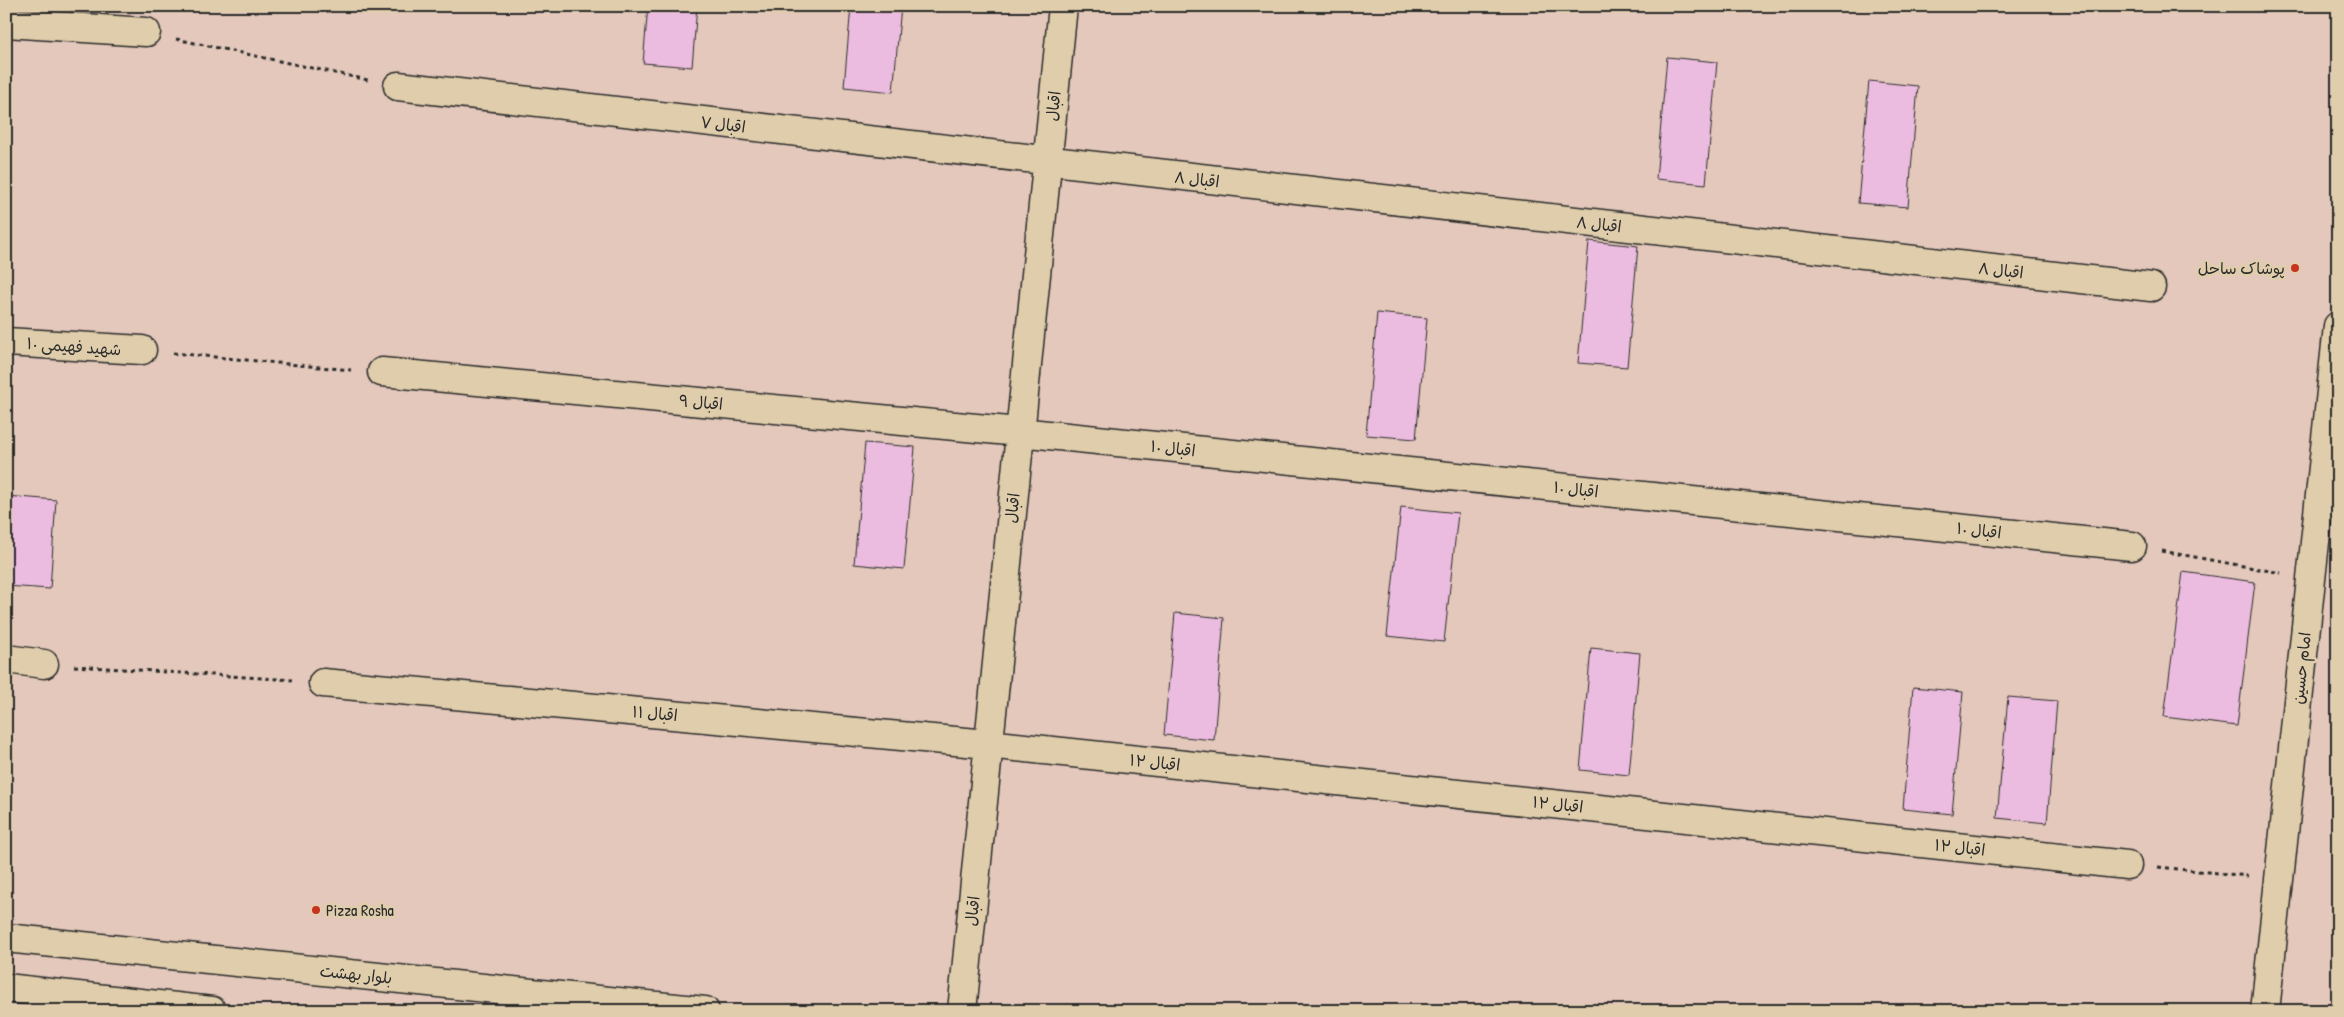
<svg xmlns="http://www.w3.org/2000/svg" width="2344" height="1017" font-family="'Patrick Hand','Playpen Sans Arabic',sans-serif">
	<rect width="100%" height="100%" fill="#e3c8bb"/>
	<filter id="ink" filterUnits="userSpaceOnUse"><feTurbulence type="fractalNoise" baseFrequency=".02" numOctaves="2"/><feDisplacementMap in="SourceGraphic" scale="10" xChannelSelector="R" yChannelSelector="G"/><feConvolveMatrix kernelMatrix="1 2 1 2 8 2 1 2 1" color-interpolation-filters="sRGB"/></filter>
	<g filter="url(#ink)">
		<path fill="#ebbcdf" stroke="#2b2b2b" d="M648,6H697L692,67L643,63Z
			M851,6H901L893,92L844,87Z
			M1667,57L1717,62L1706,184L1656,179Z
			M1869,81L1918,86L1908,207L1858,203Z
			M1589,241L1638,246L1627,367L1578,363Z
			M1377,313L1427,318L1416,439L1366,435Z
			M865,443L915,447L904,569L854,564Z
			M6,496L56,500L50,589L6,586Z
			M1401,507L1458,513L1444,642L1387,636Z
			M2183,572L2255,582L2237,726L2164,717Z
			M1175,613L1224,618L1214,740L1164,735Z
			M1591,648L1640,653L1629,775L1580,770Z
			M1913,687L1963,692L1952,814L1903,809Z
			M2008,697L2057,701L2047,823L1997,818Z"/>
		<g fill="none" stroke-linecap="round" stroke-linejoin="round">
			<g stroke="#2b2b2b" stroke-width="31">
				<path id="minor" d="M6,23L146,32
					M398,86L2151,287
					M6,342L142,350
					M382,372L1019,432L2132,546
					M6,659L44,664
					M323,683L988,744L2127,865
					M962,1011L1063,6"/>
			</g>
			<g stroke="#2b2b2b" stroke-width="31">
				<path id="tertiary" d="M6,938L705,1011
					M6,988L212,1011"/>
			</g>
			<g stroke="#2b2b2b" stroke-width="31">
				<path id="secondary" d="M2265,1011L2338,326"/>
			</g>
			<path stroke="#2b2b2b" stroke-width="3" stroke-dasharray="4 4" stroke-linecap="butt" d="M176,39L368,80
				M173,353L351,370
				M2162,551L2281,573
				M74,666L292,680
				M2158,867L2248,876"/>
			<use href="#minor" stroke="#dfcdab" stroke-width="28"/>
			<use href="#tertiary" stroke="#dfcdab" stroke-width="28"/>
			<use href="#secondary" stroke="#dfcdab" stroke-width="28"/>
		</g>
	</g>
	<g fill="#c8321e" stroke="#dfcdab" stroke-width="2">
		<circle cx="2295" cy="268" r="5"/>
		<circle cx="316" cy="910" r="5"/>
	</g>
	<g text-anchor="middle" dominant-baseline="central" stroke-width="5" stroke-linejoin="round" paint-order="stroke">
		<g font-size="16" fill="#2b2b2b" stroke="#dfcdab">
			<text transform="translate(1053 106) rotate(-84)">اقبال</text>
			<text transform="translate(723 124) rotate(7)">اقبال ۷</text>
			<text transform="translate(1197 179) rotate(6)">اقبال ۸</text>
			<text transform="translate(1599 224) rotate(6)">اقبال ۸</text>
			<text transform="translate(2001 270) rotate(6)">اقبال ۸</text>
			<text transform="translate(74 346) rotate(4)">شهید فهیمی ۱۰</text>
			<text transform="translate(701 402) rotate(5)">اقبال ۹</text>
			<text transform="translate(1173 448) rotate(6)">اقبال ۱۰</text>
			<text transform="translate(1576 489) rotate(6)">اقبال ۱۰</text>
			<text transform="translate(1012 508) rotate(-84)">اقبال</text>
			<text transform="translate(1979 530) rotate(6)">اقبال ۱۰</text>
			<text transform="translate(2301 668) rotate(-84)">امام حسین</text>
			<text transform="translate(655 713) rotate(5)">اقبال ۱۱</text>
			<text transform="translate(1155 762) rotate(6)">اقبال ۱۲</text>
			<text transform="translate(1558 804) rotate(6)">اقبال ۱۲</text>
			<text transform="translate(1960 847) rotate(6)">اقبال ۱۲</text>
			<text transform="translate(972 911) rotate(-84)">اقبال</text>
			<text transform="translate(356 974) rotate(6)">بلوار بهشت</text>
		</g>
		<g font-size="16" fill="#2b2b2b" stroke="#dfcdab" text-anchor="end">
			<text x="2285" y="268">پوشاک ساحل</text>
			<text x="326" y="910" text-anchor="start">Pizza Rosha</text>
		</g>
	</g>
	<rect width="2344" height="1017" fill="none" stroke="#dfcdab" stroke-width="25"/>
	<rect x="12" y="12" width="2319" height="992" fill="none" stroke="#2b2b2b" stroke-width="2" filter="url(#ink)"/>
</svg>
